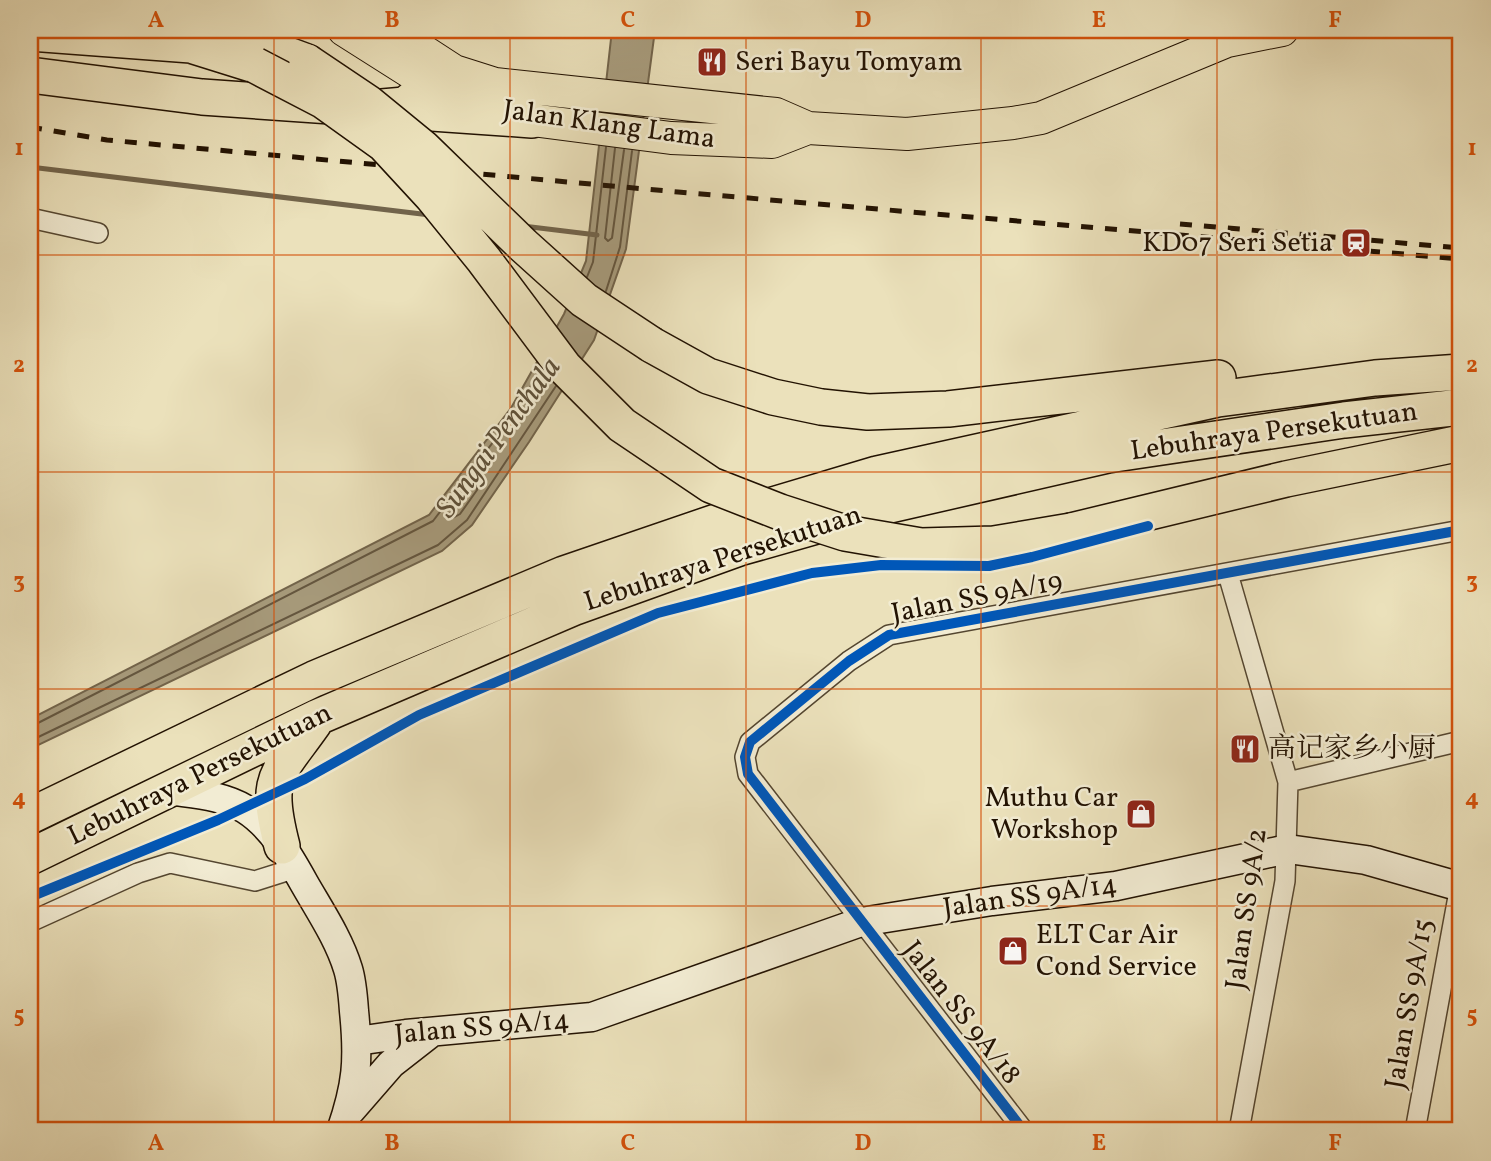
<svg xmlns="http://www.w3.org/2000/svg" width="1491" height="1161" font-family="Vollkorn,'Noto Serif SC',serif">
	<rect width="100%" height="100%" fill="#ebe1bb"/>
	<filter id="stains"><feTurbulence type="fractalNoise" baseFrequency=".00286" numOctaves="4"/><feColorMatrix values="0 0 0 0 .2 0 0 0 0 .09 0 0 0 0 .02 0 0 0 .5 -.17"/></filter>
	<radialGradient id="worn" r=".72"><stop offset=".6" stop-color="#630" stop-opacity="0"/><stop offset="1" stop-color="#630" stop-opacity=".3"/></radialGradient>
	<path fill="#a79b7c" stroke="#72644b" stroke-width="2" d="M612,30H655L626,249L594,340L529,442L472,525L442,551L30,749V719L429,515L511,408L564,314L586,261Z"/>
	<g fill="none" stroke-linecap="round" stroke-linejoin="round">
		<path stroke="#64563f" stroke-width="2" d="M615,148L605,238L608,241L612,238L624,150
			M587,277L593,262L606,147
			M606,291L620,247L632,151
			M474,484L477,486V490L460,514L451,519L449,515Z
			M30,724H36L433,521L516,412L541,368
			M30,741L438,545L467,520L556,386"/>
		<path stroke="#72644b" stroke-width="5" d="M30,167L430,215
			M523,226L597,235"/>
		<g stroke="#544630" stroke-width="22">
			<path id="street" d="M30,218L98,233
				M1228,574L1288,782L1285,881L1239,1131
				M1288,782L1461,741
				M30,922L138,873L170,863L255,881L296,868
				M1024,1131L748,774L745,757L750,742L849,661L889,635L1461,530
				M1415,1131L1460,886"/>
		</g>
		<g stroke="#221202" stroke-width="31">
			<path id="secondary" d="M168,790C194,794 222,795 245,809C272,826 289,856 304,883C320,911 339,939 348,969C352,982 353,997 354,1011C359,1060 357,1085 341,1131
				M357,1041L406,1034L592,1017L861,922L992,901L1116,886L1288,849L1366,860L1461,887
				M351,1110L391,1064L432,1032"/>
		</g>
		<g stroke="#221202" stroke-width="34">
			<path id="primary" d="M344,30L426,82L467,103L532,120L671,138L772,142L808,128
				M391,30L454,71L495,84L776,114L808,128L907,134L1013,123L1041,118L1227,41L1282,30"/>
		</g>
		<g stroke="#221202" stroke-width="38">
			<path id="highway" d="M30,33L191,45L255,65
				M231,34L307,62
				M30,75L202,97L532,120
				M382,107L405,105L415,97L426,82V64L418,47
				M652,345L708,376L773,397L821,407L868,412L948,409L1218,378
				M1071,531L1286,479L1461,443
				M30,816L314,679L564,574L719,521L877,474L1218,399L1375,378L1461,372
				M282,846C264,776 276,777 314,723
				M30,857L318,717L575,607L739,548L890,505L1108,455L1344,420L1461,407"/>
		</g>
		<use href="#street" stroke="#f2ecd3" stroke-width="19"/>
		<use href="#secondary" stroke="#f2ecd3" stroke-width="28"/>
		<use href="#primary" stroke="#ebe1bb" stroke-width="32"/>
		<use href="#highway" stroke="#ebe1bb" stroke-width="35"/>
		<path stroke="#221202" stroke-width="5" stroke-dasharray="12 12" stroke-linecap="butt" d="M30,127L107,140L678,192L1461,259
			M1180,224L1461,248"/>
		<g stroke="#221202" stroke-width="38" stroke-linecap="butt">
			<path id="highway-bridge" d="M307,62L368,103L423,148L523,245L584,300L652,345
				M255,65L324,101L384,144L432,196L484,260L564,367L622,425L711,485L780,512L845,533L921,546L994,544L1071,531"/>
		</g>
		<use href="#highway-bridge" stroke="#ebe1bb" stroke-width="35"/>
		<g stroke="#f2ecd3" stroke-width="15">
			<path id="cycleway" d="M30,897L218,820L305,779L419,715L658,613L812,573L881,565L989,566L1032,557L1148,526
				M1024,1131L748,774L745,757L750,742L849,661L889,635L1461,530"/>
		</g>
		<use href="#cycleway" stroke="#0057b8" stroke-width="10"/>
	</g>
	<path fill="none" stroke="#d4520b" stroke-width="2" stroke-opacity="0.55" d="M274,30V1131M510,30V1131M746,30V1131M981,30V1131M1217,30V1131M30,255H1461M30,472H1461M30,689H1461M30,906H1461"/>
	<defs>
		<g id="restaurant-square" transform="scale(1.575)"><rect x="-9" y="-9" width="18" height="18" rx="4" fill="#8f2418" stroke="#f2ecd3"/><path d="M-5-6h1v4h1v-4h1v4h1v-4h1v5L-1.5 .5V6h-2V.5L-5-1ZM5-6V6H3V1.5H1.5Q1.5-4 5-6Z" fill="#fff"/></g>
		<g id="station-square" transform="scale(1.575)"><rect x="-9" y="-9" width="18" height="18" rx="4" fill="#8f2418" stroke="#f2ecd3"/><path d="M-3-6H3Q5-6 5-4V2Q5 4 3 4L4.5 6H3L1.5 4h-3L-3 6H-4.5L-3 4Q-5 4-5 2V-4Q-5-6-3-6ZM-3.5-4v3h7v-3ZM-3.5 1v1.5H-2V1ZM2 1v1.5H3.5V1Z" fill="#fff"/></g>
		<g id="shop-square" transform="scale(1.575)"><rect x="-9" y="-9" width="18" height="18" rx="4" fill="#8f2418" stroke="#f2ecd3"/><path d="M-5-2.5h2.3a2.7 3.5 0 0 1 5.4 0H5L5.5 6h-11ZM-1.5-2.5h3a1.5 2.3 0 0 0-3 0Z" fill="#fff"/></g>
	</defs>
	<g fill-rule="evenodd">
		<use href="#restaurant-square" x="712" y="62"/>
		<use href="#station-square" x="1356" y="243"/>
		<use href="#restaurant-square" x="1245" y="749"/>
		<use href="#shop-square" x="1141" y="814"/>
		<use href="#shop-square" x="1013" y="951"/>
	</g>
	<g text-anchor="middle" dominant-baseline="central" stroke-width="5" stroke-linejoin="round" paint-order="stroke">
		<g font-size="28" fill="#221202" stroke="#f2ecd3" text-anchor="start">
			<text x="735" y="62">Seri Bayu Tomyam</text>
			<text x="1333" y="243" text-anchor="end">KD07 Seri Setia</text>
			<text x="1268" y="749">高记家乡小厨</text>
			<text x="1118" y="798" text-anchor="end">Muthu Car<tspan x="1118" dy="32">Workshop</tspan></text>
			<text x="1036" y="935">ELT Car Air<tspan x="1036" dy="32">Cond Service</tspan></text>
		</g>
		<g font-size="28" fill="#221202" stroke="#f2ecd3">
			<text transform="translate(609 125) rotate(8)">Jalan Klang Lama</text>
			<text transform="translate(1274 432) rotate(-8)">Lebuhraya Persekutuan</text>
			<text transform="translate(723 559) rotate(-18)">Lebuhraya Persekutuan</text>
			<text transform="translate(977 598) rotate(-11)">Jalan SS 9A/19</text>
			<text transform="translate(200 775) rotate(-26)">Lebuhraya Persekutuan</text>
			<text transform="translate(1030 897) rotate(-8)">Jalan SS 9A/14</text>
			<text transform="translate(1247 909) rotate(-82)">Jalan SS 9A/2</text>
			<text transform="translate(1410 1004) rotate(-80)">Jalan SS 9A/15</text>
			<text transform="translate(961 1013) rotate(52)">Jalan SS 9A/18</text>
			<text transform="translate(482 1028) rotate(-5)">Jalan SS 9A/14</text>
		</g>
		<g font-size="30" font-style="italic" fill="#5e5039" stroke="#f2ecd3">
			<text transform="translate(499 438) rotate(-54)">Sungai Penchala</text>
		</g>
	</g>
	<rect width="1491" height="1161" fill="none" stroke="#ebe1bb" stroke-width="77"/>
	<rect x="38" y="38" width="1414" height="1084" fill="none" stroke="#d4520b" stroke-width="2.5"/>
	<g font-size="23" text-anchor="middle" font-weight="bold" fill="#d4520b">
		<text x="156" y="27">A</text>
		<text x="392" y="27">B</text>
		<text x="628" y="27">C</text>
		<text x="863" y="27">D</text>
		<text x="1099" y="27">E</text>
		<text x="1335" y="27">F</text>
		<text x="19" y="155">1</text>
		<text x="1472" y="155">1</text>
		<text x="19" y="372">2</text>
		<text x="1472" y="372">2</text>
		<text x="19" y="588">3</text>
		<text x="1472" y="588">3</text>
		<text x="19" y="805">4</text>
		<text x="1472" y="805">4</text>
		<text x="19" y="1022">5</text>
		<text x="1472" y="1022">5</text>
		<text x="156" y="1150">A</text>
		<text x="392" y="1150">B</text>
		<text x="628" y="1150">C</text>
		<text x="863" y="1150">D</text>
		<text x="1099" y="1150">E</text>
		<text x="1335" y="1150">F</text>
	</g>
	<rect width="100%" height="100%" filter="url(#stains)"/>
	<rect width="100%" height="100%" fill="url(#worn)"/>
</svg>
